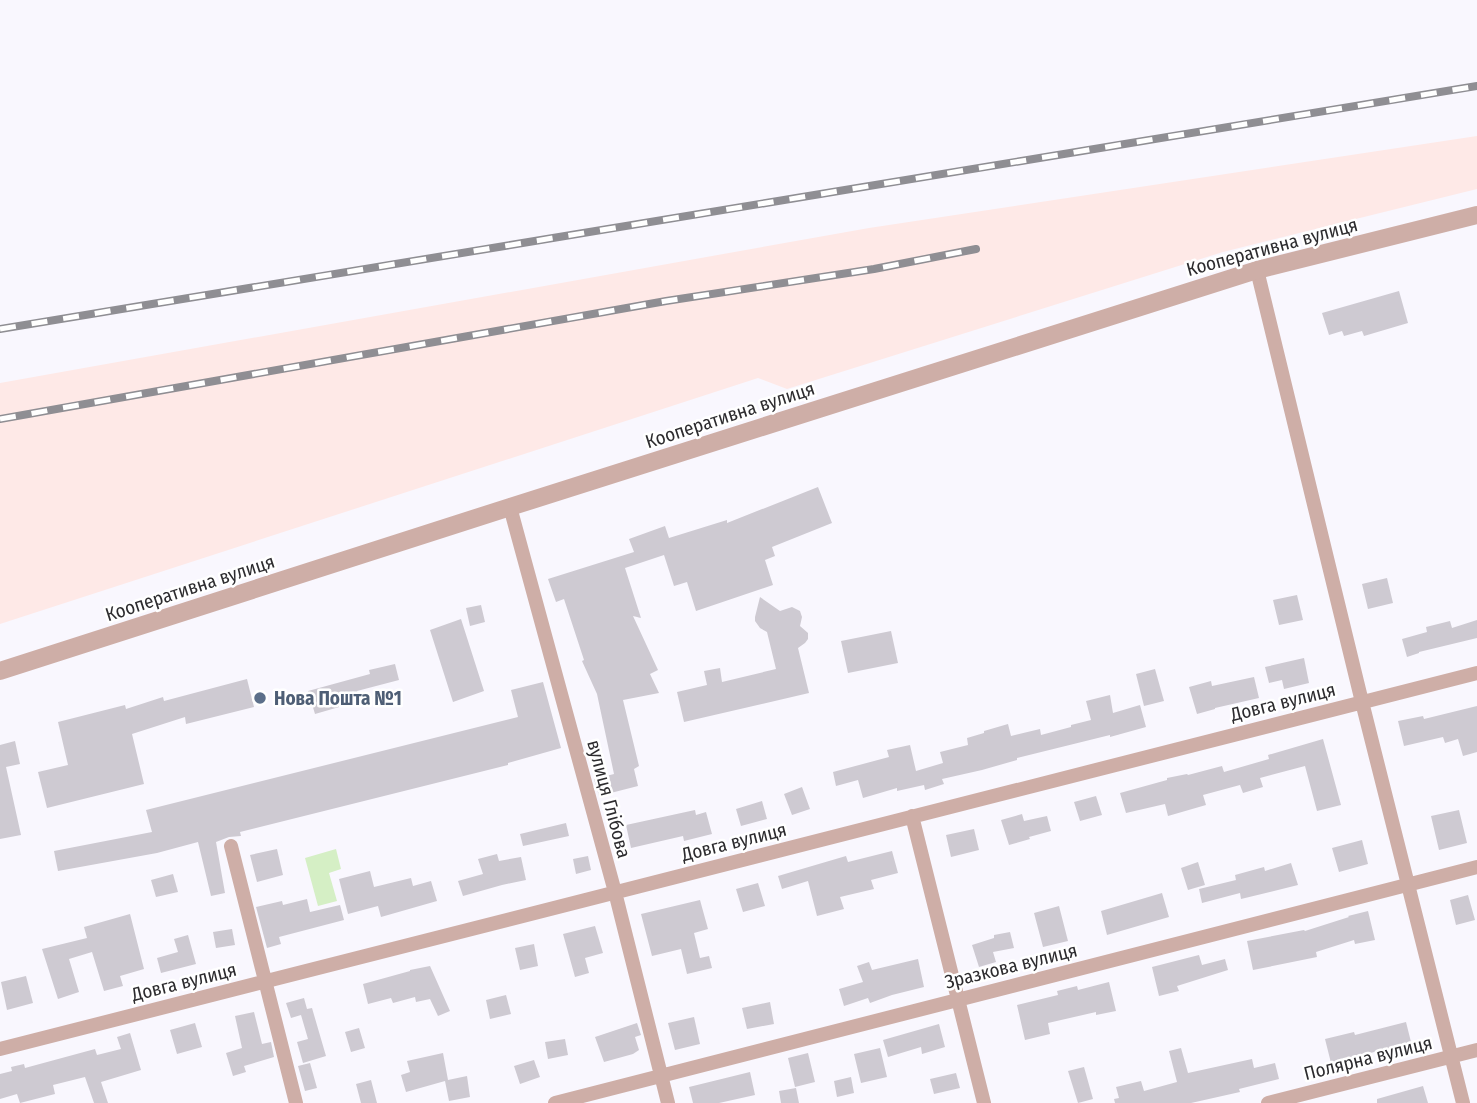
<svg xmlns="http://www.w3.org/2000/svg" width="1477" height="1103" font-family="'Fira Sans Condensed',sans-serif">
	<rect width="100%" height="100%" fill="#f9f7fe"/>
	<path fill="#fee9e7" d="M1477,136V189L1223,252L787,389L758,378L0,624V383L869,228Z"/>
	<path fill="#d5efc5" d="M336,849L341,869L329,873L337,901L318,906L305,858Z"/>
	<path fill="#cecad2" d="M1399,291L1408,323L1364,336L1362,331L1344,336L1342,331L1329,335L1322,313Z
		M818,487L832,523L772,547L775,556L765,560L773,585L696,611L687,582L674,586L664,555L625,568L641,618L633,616L658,670L650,674L659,693L623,700L639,766L634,769L638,786L599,796L594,779L614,774L597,694L582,661L584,660L564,599L556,602L548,579L634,552L629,539L665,526L669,538L727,520V523Z
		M1387,578L1393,603L1368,609L1362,584Z
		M1297,595L1303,620L1279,625L1273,600Z
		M760,597L780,611L792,607L800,611L802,617L800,626L808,633V639L805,643L798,648L809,693L684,722L677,692L707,685L704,671L720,668L722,682L776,669L767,632L760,628L755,621V617Z
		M481,605L485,622L470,626L466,608Z
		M461,619L484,691L453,702L430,630Z
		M1477,620V638L1419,652V653L1407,657L1402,639L1427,632L1426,627L1450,621L1452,628Z
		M891,631L898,663L848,673L841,641Z
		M1304,658L1309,683L1284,689L1282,680L1269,683L1265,667Z
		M395,664L399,680L357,691L360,701L315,714L308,691L370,674L369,670Z
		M1155,669L1164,701L1144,706L1136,674Z
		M1254,677L1259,698L1215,708V709L1197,714L1189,687L1211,681L1212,686Z
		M247,679L254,707L186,724L185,717L132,734L144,784L47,808L38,772L68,765L58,722L125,705L126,709L163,697L164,701Z
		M543,682L561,748L508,763V765L240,832L241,836L229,837L216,842L225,893L211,896L198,842L157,853L58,871L54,851L152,832L146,810L518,717L511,690Z
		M1110,695L1113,713L1140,705L1146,727L1110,737V735L1017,758V760L982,770L942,779L944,784L925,790L924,785L897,791V788L863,798L858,780L836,786L833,772L889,757L887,750L910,745L916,771L943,763L940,752L968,745L967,738L984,733V731L1008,724L1011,736L1040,729L1041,735L1071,727V725L1091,720L1086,701Z
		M1477,706V752L1463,756L1458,739L1445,743L1443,737L1404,746L1398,721L1423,716L1424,719Z
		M1323,739L1341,805L1317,811L1305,766L1260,778L1263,787L1243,793L1240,785L1203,795L1206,805L1168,816L1165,804L1126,813L1120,793L1167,780V778L1187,774L1188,775L1222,766L1224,772L1269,759L1268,755Z
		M15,741L20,764L6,767L21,835L0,839V745Z
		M802,787L810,809L792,815L784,794Z
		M1096,796L1102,815L1080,821L1074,802Z
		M762,801L767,819L741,826L736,809Z
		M695,810L696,815L706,812L712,834L684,841L683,836L631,848L626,825Z
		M1459,810L1467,843L1439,850L1431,816Z
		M1022,814L1024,821L1047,816L1051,831L1029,837L1030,839L1009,845L1001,820Z
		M566,823L569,836L523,846L520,834Z
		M974,829L979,850L951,857L946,835Z
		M1362,840L1368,864L1339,872L1332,848Z
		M277,849L283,875L257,882L250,855Z
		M892,851L898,873L871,880L874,889L840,897L844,909L817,916L808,881L782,889L778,876L846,856L848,862Z
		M497,854L499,861L521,857L526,880L502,885L463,896L458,881L483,874L478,859Z
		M588,856L591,870L576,874L573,859Z
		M1198,862L1205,885L1188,890L1181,868Z
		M1291,863L1298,885L1241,899L1240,893L1202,903L1199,889L1236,880L1235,875L1264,867L1265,871Z
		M370,871L374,887L411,878L413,886L431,881L437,901L381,917L378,906L348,914L339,879Z
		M173,874L178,892L156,897L151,880Z
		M758,883L765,906L743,912L736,889Z
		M1162,893L1169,917L1107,935L1101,911Z
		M1468,895L1475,920L1456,925L1450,900Z
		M307,899L310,912L340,905L344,920L279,937L281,944L267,948L256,907L282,901L283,905Z
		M700,900L708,929L694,933L700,958L709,956L712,968L687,974L681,949L652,956L641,914Z
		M1059,906L1068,941L1043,947L1034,913Z
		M1368,911L1375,940L1355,944L1354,940L1316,952L1317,957L1253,970L1247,941L1304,930L1305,931L1349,917L1348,916Z
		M130,914L144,969L120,976L123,986L104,991L92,952L69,959L79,992L58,999L42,949L87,938L84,927Z
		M595,926L603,953L585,958L589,973L575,977L563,934Z
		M232,929L235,945L216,948L213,932Z
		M1010,932L1014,948L993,952L996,962L979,967L972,945L994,938V935Z
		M188,935L196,964L161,973L157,958L178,952L174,939Z
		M534,944L538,966L520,970L515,948Z
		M1199,955L1202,965L1225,959L1228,970L1177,986L1179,991L1159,996L1152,967Z
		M918,959L924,987L892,995L870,1003L868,998L844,1006L839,989L863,982L857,966L869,962L872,970Z
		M430,966L450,1011L438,1016L430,999L416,1002L415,997L393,1003L391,998L368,1004L363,984L410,971V970Z
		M26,976L33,1003L7,1010L1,982Z
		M1109,982L1116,1011L1096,1015V1012L1048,1023L1050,1034L1025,1040L1017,1005L1058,995L1057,991L1077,986L1078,990Z
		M506,995L511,1014L490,1019L486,1000Z
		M304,998L307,1009L312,1008L326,1056L303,1063L297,1042L308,1039L301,1015L291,1018L286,1003Z
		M770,1002L774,1024L747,1029L742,1008Z
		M254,1012L262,1044L271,1042L274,1057L244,1066L246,1072L233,1076L226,1053L242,1048L235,1016Z
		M694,1017L700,1044L675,1050L668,1023Z
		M1406,1022L1412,1046L1383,1054L1382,1050L1331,1063L1325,1039L1354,1032L1355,1035Z
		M195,1023L202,1047L177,1054L170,1030Z
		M637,1023L641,1035L635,1037L639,1050L633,1054L604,1062L595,1037Z
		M939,1024L945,1047L922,1054L921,1047L888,1057L883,1040Z
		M359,1028L365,1048L351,1052L345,1032Z
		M130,1033L141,1070L101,1082L108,1103H94L85,1077L53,1085L55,1094L20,1103L17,1094L0,1099V1074L12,1071L11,1067L24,1064L25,1068L95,1049L97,1055L121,1049L117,1037Z
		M565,1039L568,1055L548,1059L545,1042Z
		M880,1048L887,1077L861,1083L854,1054Z
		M1181,1048L1188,1073L1252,1059L1254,1068L1275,1063L1279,1079L1239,1089L1240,1092L1191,1103H1115L1114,1099L1119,1098L1116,1087L1141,1081L1144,1091L1177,1082L1169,1051Z
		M443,1053L448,1080L467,1076L470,1097L449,1101L445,1081L406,1092L401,1075L410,1072L407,1061Z
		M808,1053L815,1082L795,1087L788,1058Z
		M534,1060L540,1077L520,1084L514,1066Z
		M310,1063L317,1088L305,1091L298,1066Z
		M1084,1067L1093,1099L1078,1103L1068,1071Z
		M750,1072L755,1095L719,1103H693L689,1087Z
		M956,1073L960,1088L934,1094L930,1079Z
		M851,1077L854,1093L837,1097L834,1081Z
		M371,1080L377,1103H361L356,1084Z
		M1423,1086L1428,1103H1377V1099Z
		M796,1088L799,1103H781L779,1091Z"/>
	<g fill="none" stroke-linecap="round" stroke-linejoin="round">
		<path stroke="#ceaea7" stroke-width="14" d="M1257,270L1362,702L1463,1103
			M510,507L615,892L668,1103
			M912,816L984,1103
			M231,846L296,1103
			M0,1049L1477,673
			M555,1103L1477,867
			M1268,1103L1477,1050"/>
		<path stroke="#ceaea7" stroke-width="18" d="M0,671L510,507L1257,270L1477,215"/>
		<g stroke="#8f8e93" stroke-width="8">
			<path id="rail" d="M0,329L1477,86
				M0,419L666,301L874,269L976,249"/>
		</g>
		<use href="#rail" stroke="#fff" stroke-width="5" stroke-dasharray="16" stroke-linecap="butt"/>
	</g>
	<circle fill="#5c6f8a" stroke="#fff" stroke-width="2.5" cx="260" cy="698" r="7"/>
	<g text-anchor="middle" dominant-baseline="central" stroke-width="5" stroke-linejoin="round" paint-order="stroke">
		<g font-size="19" fill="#2d2c2f" stroke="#fff">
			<text transform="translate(1272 247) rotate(-15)">Кооперативна вулиця</text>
			<text transform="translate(730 415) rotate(-18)">Кооперативна вулиця</text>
			<text transform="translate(190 588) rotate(-18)">Кооперативна вулиця</text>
			<text transform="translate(1283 702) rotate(-14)">Довга вулиця</text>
			<text transform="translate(609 799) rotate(75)">вулиця Глібова</text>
			<text transform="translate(734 842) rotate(-14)">Довга вулиця</text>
			<text transform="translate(1011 966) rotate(-14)">Зразкова вулиця</text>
			<text transform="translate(184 982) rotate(-14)">Довга вулиця</text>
			<text transform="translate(1368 1058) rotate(-14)">Полярна вулиця</text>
		</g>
		<g font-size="19" font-weight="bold" fill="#4e5e75" stroke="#fff" text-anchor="start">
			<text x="274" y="698">Нова Пошта №1</text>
		</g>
	</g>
</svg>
